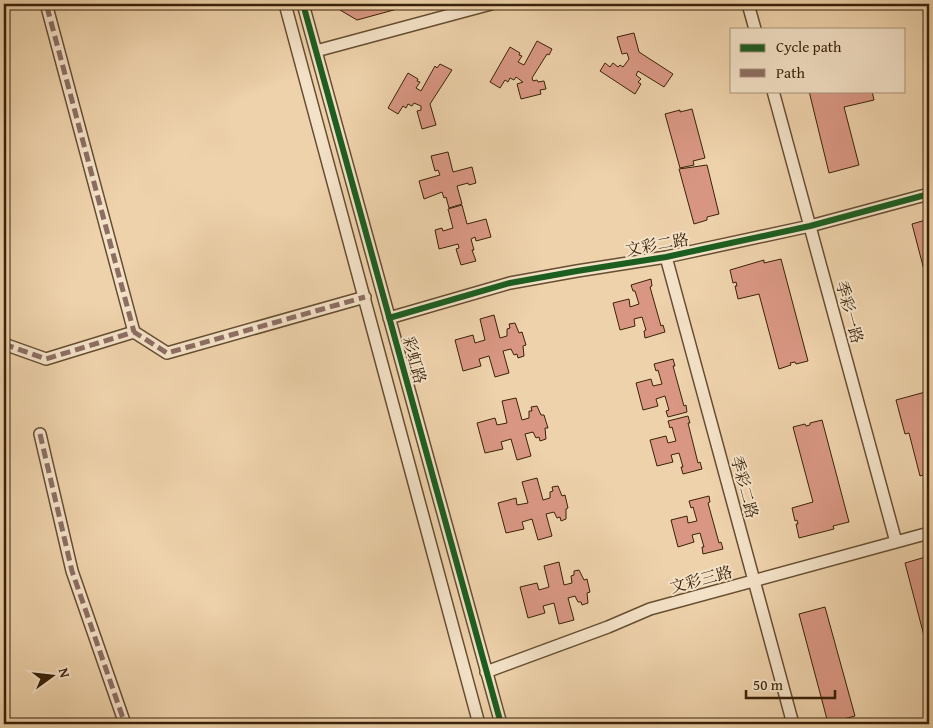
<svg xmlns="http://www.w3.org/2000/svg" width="933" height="728" font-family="'Gentium Book Plus','Noto Serif SC',serif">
	<rect width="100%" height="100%" fill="#eed2ab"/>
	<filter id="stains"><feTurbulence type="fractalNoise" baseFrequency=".004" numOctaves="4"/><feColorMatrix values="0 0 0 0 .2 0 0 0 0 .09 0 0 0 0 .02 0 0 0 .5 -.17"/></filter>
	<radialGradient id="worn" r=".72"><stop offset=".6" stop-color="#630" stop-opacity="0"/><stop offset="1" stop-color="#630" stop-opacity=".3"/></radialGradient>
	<path fill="#d99783" stroke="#392208" d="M338,4H411L412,5L357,20L340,10Z
		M634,33L639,52L673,74L664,87L638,71L636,75L641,79L638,82L641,84L635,94L600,71L605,63L610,67L613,63L618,67L620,65L623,67L629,59L627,53L622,54L617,37Z
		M537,41L552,49L549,55L547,54L532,78L533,81L537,80L538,82L544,81L546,89L540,90L541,94L521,99L517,84L523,82L516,77L514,80L510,78L508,82L505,80L500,88L490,82L510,47L520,53L519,55L522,56L518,62L524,65Z
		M440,64L452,70L430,104L436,125L422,129L417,111L421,110V106L414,103L412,106L408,104L406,108L403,106L398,114L388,108L408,73L418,79L417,81L420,82L416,88L421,91L435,66L437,68Z
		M809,91H872L874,100L844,107L859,165L829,173Z
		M692,109L705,158L693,161L694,165L680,168L665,114L680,110V112Z
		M929,118V135L925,119Z
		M448,152L453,172L472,167L476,183L469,185L468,183L457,186L462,204L449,208L446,197L444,198L442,192L424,199L419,181L440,175L438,170L435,171L431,156Z
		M707,165L719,214L707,217V220L694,224L679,169Z
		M462,205L467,224L486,219L491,237L476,241L475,237L471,239L474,250H472L476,261L461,265L456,249L459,248L458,244L439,249L435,230L442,228L443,231L453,228L448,209Z
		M929,219V289L912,224Z
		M781,259L808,361L796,364L795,362L790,363L791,365L779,369L759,294L738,299L735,286H737L736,282L733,283L730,270L764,260V263Z
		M651,279L652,286L650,287L661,326L663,325L665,332L645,338L644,331L646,330L642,317L634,319L635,326L620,330L613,303L629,299L630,307L639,304L635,291H633L631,285Z
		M494,315L500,338L507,336V329L510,328L509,324L515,323L519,333L522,332L526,345L523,346L524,356L518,358L517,354L514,355L511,349L503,351L509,373L495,377L489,356L479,359L481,366L463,371L455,340L473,335L475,343L485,340L480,319Z
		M673,359L675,366H673L684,406L686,405L687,412L668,417L666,411L669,410L665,396L656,399L658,406L643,410L636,383L651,379L653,386L662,384L658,370L656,371L654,364Z
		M929,391V473L920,476L909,433L905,434L896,400Z
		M516,398L522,420L529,418V411H532L531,407L537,406L541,415H544L548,428H545L546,439L540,441L539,437L536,438L533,432L525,434L531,456L517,460L511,439L501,442L503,449L485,453L477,423L495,418L497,425L507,423L502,401Z
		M688,416L690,423H688L698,463L700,462L702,469L683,474L681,467H683L679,453L671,455L673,462L657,466L650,440L666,436L668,443L676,441L672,427L670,428L668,421Z
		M822,420L849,522L833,526L834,529L799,538L796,524H798L797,520L795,521L792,508L813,502L793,427L805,424L806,426L810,425V423Z
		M537,478L543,500L550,498V492L553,491L552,487L558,486L562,496L565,495L568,508L566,509V519L561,521L560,517L557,518L554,512L546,514L552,536L538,540L532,519L522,522L524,529L506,533L498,503L516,498L517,505L528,503L522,482Z
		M709,496L710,502L708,503L719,543L721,542L723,549L703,554L702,547H704L700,533L692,535L694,542L678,547L671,520L687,516L688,523L697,521L693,507L691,508L689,501Z
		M929,556V655L905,563Z
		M559,562L564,585L572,583L571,576L574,575V571L579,570L584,580L587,579L590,592L587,593L588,603L582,605L581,602H578L575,596L568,598L574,620L559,624L554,603L543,606L545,613L528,618L520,587L537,583L539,590L549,587L544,566Z
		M825,607L855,716L828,723L799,614Z"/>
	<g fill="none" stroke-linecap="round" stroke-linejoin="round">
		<g stroke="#664e31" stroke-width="14">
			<path id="minor" d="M285,4L479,724
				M303,4L501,724
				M748,4L755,29
				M47,7L134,332
				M316,51L491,4
				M773,91L896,542
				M666,257L793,724
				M389,318L510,283L577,271L666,257L810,226L929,194
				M4,344L46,359L134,332L167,353L365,297
				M40,434L72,571L125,724
				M486,672L608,627L650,609L929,533"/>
		</g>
		<use href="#minor" stroke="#f4e2c8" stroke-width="11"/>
		<path stroke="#8d6e63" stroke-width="5" stroke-dasharray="10 5" stroke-linecap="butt" d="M47,7L134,332
			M4,344L46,359L134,332L167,353L365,297
			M40,434L72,571L125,724"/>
		<g stroke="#f4e2c8" stroke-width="9">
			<path id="cycleway" d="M303,4L501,724
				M389,318L510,283L577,271L666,257L810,226L929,194"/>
		</g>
		<use href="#cycleway" stroke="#1b5e20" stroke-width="6"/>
	</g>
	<g text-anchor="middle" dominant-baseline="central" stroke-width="4" stroke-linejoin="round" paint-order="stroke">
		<g font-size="16" fill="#392208" stroke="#f4e2c8">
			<text transform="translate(657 244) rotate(-10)">文彩二路</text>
			<text transform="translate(850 312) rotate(75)">季彩一路</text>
			<text transform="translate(415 360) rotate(75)">彩虹路</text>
			<text transform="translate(745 487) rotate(75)">季彩二路</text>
			<text transform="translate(701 579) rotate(-15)">文彩三路</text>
		</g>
	</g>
	<rect width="933" height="728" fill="none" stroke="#eed2ab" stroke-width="20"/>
	<rect x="5" y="5" width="923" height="718" fill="none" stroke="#392208" stroke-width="2.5"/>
	<rect x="10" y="10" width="913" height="708" fill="none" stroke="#392208"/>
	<rect x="730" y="28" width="175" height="65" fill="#f4e2c8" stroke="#a9957b"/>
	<rect x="740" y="44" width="25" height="8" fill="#1b5e20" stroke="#a9957b"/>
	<text x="776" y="52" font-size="15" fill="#392208">Cycle path</text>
	<rect x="740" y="69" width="25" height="8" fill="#8d6e63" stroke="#a9957b"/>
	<text x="776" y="78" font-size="15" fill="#392208">Path</text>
	<g transform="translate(52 676) rotate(75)" stroke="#f4e2c8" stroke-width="4" paint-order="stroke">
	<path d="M0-4L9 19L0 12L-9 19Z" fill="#392208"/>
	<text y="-8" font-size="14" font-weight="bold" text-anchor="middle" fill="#392208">N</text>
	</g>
	<path d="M746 690v8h89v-8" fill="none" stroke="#392208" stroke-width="2.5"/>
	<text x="753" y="690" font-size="15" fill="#392208" stroke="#f4e2c8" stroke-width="4" paint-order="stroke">50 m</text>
	<rect width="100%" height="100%" filter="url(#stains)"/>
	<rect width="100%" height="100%" fill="url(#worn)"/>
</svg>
